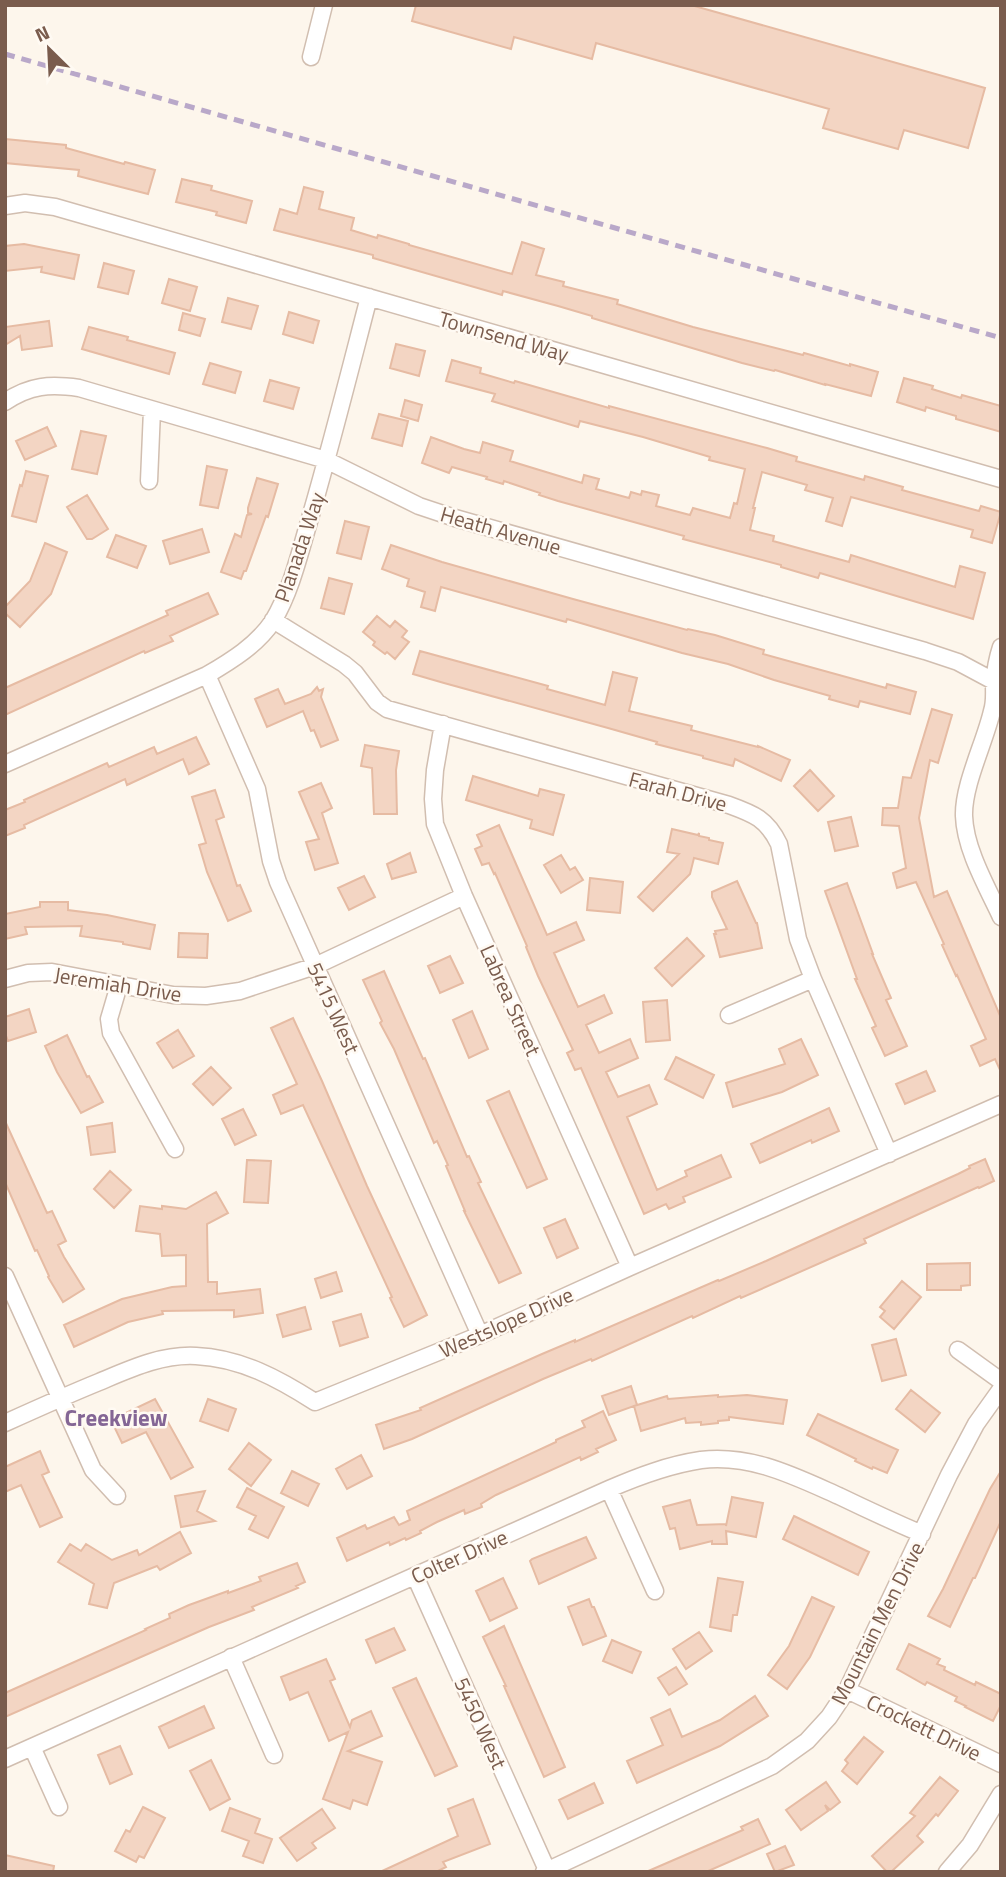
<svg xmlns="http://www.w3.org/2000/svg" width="1006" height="1877" font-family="'Titillium Web',sans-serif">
	<rect width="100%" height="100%" fill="#fdf6ec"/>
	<path fill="#f3d5c3" stroke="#e6bba3" stroke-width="2" d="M416,5H691L985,88L968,148L904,130L898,149L823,128L829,109L596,43L592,59L514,37L511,49L412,21Z
		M5,139L66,145V148L124,164L125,162L155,170L148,194L78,176L79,170L5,163Z
		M182,179L212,186L211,190L252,201L246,223L216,215L217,212L176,202Z
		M304,187L323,192L319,209L354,218L351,230L377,238L378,235L409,244V245L512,274L522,242L544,249L536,275L564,282L563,286L618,300L617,304L693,327L803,355L804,353L850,366V364L878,372L871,396L825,384V385L775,370L774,371L742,363L592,318V316L558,306L503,291L502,295L373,258V255L274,230L280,209L297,214Z
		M24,244L79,255L74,279L41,272L42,267L5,271V246Z
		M104,263L134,271L128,294L98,287Z
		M169,279L197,287L190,311L162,303Z
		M228,298L258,306L251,329L222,322Z
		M289,312L319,321L313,343L283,334Z
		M183,313L205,319L200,336L179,330Z
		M49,321L52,346L22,350L20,336L5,345V327Z
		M89,327L128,337L127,340L175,353L169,374L82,349Z
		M396,344L425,351L419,376L390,368Z
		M452,360L481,368L480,373L514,383L515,381L609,408V406L767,448L797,457L796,461L864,480L865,476L903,487L902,490L979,511L981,506L1001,512L992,543L971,537L973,530L851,497L842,526L826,521L833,498L805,490L807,485L762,472L753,508H755L750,530L774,536L773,541L849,562L851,555L955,587L960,566L985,573L973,619L820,573L818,578L781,567V565L683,539L684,536L558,501L539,495L540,493L504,481L503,484L486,479L487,477L452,467L449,473L422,463L431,437L464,449L480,453L483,442L513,451L510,461L582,483L584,475L599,479L596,489L629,498L631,492L641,495L642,491L659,495L656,506L690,515L693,508L730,518L734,503L737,504L745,469L709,460L710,457L643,437L580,421L578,427L492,401L495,394L446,381Z
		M210,363L241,372L235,393L203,384Z
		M904,378L933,386L932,389L961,398L962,395L1001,406V432L956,419V416L926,407L925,411L897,402Z
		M270,380L299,388L293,409L264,401Z
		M405,400L422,405L418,421L401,416Z
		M379,414L408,421L402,446L372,438Z
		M47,427L56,446L25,460L16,441Z
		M81,431L106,436L97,474L72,469Z
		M207,466L227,470L218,508L200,505Z
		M26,471L48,476L36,522L12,516L20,485L22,486Z
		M257,478L278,484L268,517L266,516L246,571H244L241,579L221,572L235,534L241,537L247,515L252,514L248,513V508Z
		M87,495L108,529L92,539H87L67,507Z
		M345,521L369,527L361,559L337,553Z
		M202,529L209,552L170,564L163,541Z
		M116,535L146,546L137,568L107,557Z
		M45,543L67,552L51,594L20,627L5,613V607L30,581Z
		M391,545L442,562L573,599L687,630L688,629L715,635L764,650L763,654L886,688L887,684L916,692L910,714L860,701L858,707L829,699L830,696L774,680L728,664L682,653L567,619L566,622L441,587L435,611L421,607L425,592L407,586L409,579L382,569Z
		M329,578L352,584L344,614L321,608Z
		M208,593L218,614L170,636L173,641L145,653L144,651L5,715V688L168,615L166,611Z
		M377,616L390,627L395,621L407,631L402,637L409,642L395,659L387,652L385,654L373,645L375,642L363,632Z
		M420,651L548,686L547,689L605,705L613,672L637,678L629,711L692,726L691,730L758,747V746L790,760L781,781L735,759L733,766L703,758V756L656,744L657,742L608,728L444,683L413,674Z
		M317,687L319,691L323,689L321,697L338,740L321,747L314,730L311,731L303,711L267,727L255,699L278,689L285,704L311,694Z
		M932,709L952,715L938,763L930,760L919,818L934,897L947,891L1001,1018V1072L995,1059L980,1066L971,1046L986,1039L957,975L956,976L942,945L944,944L916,882L897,888L893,873L906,868L899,826L882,825L883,808H898L903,777L911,778Z
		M196,737L209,764L189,774L183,759L127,785L125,779L24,825L25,828L5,836V810L25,802L24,800L107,763L109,767L154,747L157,754Z
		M365,745L399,751L396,770L397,814H374L372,768L361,766Z
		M810,770L834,796L818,811L794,786Z
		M473,776L538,796L540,789L564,795L553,835L530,828L532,820L466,800Z
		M321,783L332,808L322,813L338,863L315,870L306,842L319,839L299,792Z
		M215,790L224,817L216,820L237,886L240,885L251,911L228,921L207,872L199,845L206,843L192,797Z
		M851,817L858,846L835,851L828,822Z
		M499,825L547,935L576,922L584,940L554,953L578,1007L604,995L612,1013L586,1025L599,1053L630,1039L638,1058L606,1072L618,1097L649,1085L657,1104L627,1117L657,1190L687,1176L685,1171L721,1155L731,1177L683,1197L685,1202L669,1209L666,1204L644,1214L581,1068L575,1070L567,1053L573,1050L538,976L526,947L527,946L495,873L494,874L489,863L482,865L475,849L482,846L477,835Z
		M672,829L698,835L699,833V836L709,838V840L723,843L718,864L694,858L690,874L653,911L638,897L679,854L667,852Z
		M410,853L416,872L392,879L387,864Z
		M561,855L570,870L575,867L583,880L561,893L544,865Z
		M364,876L375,897L349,910L338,888Z
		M590,878L623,882L620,913L587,910Z
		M737,881L756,923H757L762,948L720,957L714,934H716L715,931L727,929L712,897V892Z
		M847,883L873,954H872L891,998L886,1000L907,1046L885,1056L872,1028L876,1026L855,979H857L825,891Z
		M40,902H68V910L107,915L155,925L150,949L123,944V942L80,936L82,926L25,927L27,934L5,939V914L40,907Z
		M179,933L208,934L207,958L178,957Z
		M687,938L704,956L672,986L655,968Z
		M450,956L463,983L440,993L428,966Z
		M384,971L423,1059L425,1058L436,1084L467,1157L469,1156L481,1182L478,1183L521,1273L499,1283L464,1211H465L446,1166L448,1165L437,1141L434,1143L394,1049L380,1023L382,1021L363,980Z
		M667,1000L670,1040L646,1042L643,1002Z
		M29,1009L36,1032L8,1041L5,1033V1017Z
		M472,1011L488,1049L469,1058L453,1020Z
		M293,1018L322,1081L367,1186L427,1315L404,1327L390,1298L392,1297L303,1105L281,1114L273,1095L297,1084L271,1028Z
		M178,1030L194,1056L173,1068L157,1043Z
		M67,1035L87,1077L89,1076L103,1102L81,1113L57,1072L45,1046Z
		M801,1039L818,1075L782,1092L733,1107L726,1083L785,1064L779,1049Z
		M676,1057L714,1075L703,1098L665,1079Z
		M211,1067L231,1088L213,1105L193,1084Z
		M926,1071L935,1091L905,1104L896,1084Z
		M509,1091L547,1179L527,1188L487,1101Z
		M829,1108L839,1131L812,1143L811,1140L760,1163L751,1144Z
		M243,1109L256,1135L235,1145L222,1119Z
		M5,1121L47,1213L52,1211L66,1241L58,1245L64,1257L84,1289L63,1302L48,1277L49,1276L37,1250L35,1251L5,1182Z
		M112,1123L115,1152L91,1155L87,1127Z
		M985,1159L994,1181L979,1188L978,1187L864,1239L866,1243L836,1256L741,1298L740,1296L693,1318L692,1316L592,1361L591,1359L543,1379L412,1439L384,1449L376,1425L421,1410L420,1408L542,1354L575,1340V1342L718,1280L719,1281L766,1261L958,1174L970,1168L969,1166Z
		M247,1160L271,1161L268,1203L244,1202Z
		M110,1171L131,1190L114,1208L94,1189Z
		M216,1192L228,1213L207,1224L208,1282H217V1294L260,1289L263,1313L234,1317V1310L162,1311L163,1314L128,1322L74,1347L64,1325L122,1299L172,1287L186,1286V1255L162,1256L160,1234L136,1231L140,1206L162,1209V1206L186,1209Z
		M565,1219L578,1248L557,1258L544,1228Z
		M970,1263V1285L961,1286V1290H927V1264Z
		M336,1272L342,1291L321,1298L315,1279Z
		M902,1281L921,1297L894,1329L880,1317L885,1311L880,1307Z
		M305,1307L311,1329L283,1337L277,1315Z
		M361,1314L368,1337L340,1346L333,1322Z
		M896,1339L906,1375L882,1381L872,1345Z
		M631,1386L637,1405L609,1415L602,1396Z
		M911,1390L940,1413L925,1432L896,1409Z
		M718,1395V1397L747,1395L787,1400L783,1424L729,1417V1420L718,1421V1423L701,1425V1422L686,1423L685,1418L641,1431L634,1406L667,1396L668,1399Z
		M155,1399L193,1467L171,1479L146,1432L122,1443L111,1420Z
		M208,1399L236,1409L228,1431L200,1421Z
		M603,1411L616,1440L596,1449L598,1452L581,1460L580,1457L496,1495L481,1504L482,1507L465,1514L464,1510L437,1522L420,1531L421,1533L406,1540L405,1538L390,1545L389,1542L347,1561L337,1538L365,1525L367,1529L394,1517L399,1525L410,1520L407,1511L556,1442V1440L585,1427L582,1421Z
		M818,1414L898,1450L887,1473L873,1467L872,1469L855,1461L856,1459L807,1435Z
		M249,1443L271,1460L251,1486L229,1469Z
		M40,1451L49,1472L42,1475L62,1517L40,1527L21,1485L5,1492V1467Z
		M361,1455L372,1476L347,1489L336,1469Z
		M292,1471L319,1484L308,1506L281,1493Z
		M1001,1471V1521L975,1578H973L950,1627L928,1616L943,1589L990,1489Z
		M247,1488L284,1507L268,1538L249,1529L256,1516L237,1507Z
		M205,1491L197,1511L215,1521L181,1527L175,1496Z
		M732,1497L763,1503L756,1537L726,1531L727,1544H712V1541L680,1549L675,1528L670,1529L663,1507L690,1500L697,1525L726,1524V1526Z
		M794,1516L869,1552L858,1575L783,1539Z
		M180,1532L191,1553L160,1570L157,1566L114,1583L107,1608L89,1604L94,1584L58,1562L70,1544L81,1551L86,1544L112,1560L137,1550L139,1555Z
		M586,1537L596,1558L539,1584L530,1561L532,1559Z
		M297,1563L305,1582L296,1586L298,1588L252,1607L254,1610L209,1627L5,1717V1693L146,1630L145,1629L170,1618L169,1614L189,1605L228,1591V1593L261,1581L259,1577Z
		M503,1578L517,1608L490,1621L476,1591Z
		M718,1578L743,1582L737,1615H733L731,1631L710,1627Z
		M812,1597L834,1607L810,1657L787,1689L768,1675L789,1646Z
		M589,1599L592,1607H594L606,1636L583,1645L568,1607Z
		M504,1626L565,1767L544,1777L504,1686H506L483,1637Z
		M394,1628L405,1650L376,1663L366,1640Z
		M699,1632L712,1651L686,1669L673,1649Z
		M612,1640L641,1652L632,1673L603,1661Z
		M909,1644L940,1659L937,1664L945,1667L944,1670L975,1685L976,1682L1001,1694V1705L993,1721L965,1707L966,1706L955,1701L957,1697L927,1682L925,1685L897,1669Z
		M326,1659L335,1679L330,1681L350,1727L352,1720L371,1711L382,1736L348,1751L382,1762L367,1805L353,1800L350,1809L323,1799L348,1732L329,1741L308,1692L290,1700L281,1677Z
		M676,1667L687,1684L669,1695L658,1678Z
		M416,1678L457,1766L435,1776L393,1688Z
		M755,1696L768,1716L720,1746L637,1783L627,1761L663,1745L651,1718L670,1709L682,1737L720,1720Z
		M204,1706L214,1728L169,1748L159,1727Z
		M864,1737L883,1752L857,1784L842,1771L848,1763L845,1760Z
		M120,1746L132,1774L110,1784L98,1755Z
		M211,1760L230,1799L210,1810L190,1771Z
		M940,1777L958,1791L938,1816L936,1814L917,1836L923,1842L891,1872H887L872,1856L915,1816L910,1813Z
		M826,1782L840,1802L830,1810L825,1805L828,1811L801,1830L786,1810Z
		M594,1783L603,1803L568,1819L559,1800Z
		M473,1799L490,1844L443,1862L446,1867L436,1872H380L458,1836L448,1809Z
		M143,1807L165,1818L144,1858L139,1856L136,1862L115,1851L126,1830L130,1832Z
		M230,1808L260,1819L255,1833L272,1839L263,1863L243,1856L249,1841L222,1831Z
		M322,1809L335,1828L312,1843L316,1848L297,1861L280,1838Z
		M758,1819L770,1844L706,1872H646L743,1830L741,1827Z
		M785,1846L794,1865L775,1872L767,1854Z
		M5,1855L54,1866L53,1872H5Z"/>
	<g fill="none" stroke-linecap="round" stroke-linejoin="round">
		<g stroke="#d1beb0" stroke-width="19">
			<path id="minor" d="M311,57L324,5
				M5,206L25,203L55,207L1001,479
				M5,402C30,385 50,384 79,388L326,460L419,506L455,518L925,651L958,662L1001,685
				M149,481L152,410
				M273,620L344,664L355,673L377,702L387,709L729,805C754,814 767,819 779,844L798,939L813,979L889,1154
				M1001,647C997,659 995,671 994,684C994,693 995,702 992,711C985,742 963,785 964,816C965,849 987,887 1001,917
				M207,675L257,789L271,861L278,882L480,1335
				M443,724L435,770L433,799L435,824L464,896L630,1267
				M5,764L207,675C231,661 257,645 273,621C290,593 299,556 308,525C330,450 349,374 369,297
				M5,979L28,973L52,972L173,995L206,996L240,991L315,966L464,896
				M119,985L109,1019L111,1033L175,1149
				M729,1015L813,979
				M5,1276L93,1470L117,1496
				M958,1350L1001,1381
				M5,1423C36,1409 67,1395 99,1382C130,1369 162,1354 196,1356C241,1358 279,1379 315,1402L480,1335L630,1267L1001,1104
				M609,1489L655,1591
				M415,1576L547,1870
				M231,1657L274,1755
				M847,1690L1001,1764
				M32,1747L59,1807
				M5,1759L609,1489C639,1476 668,1465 701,1460C751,1454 794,1476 839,1496C866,1509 894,1522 922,1534
				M544,1872L772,1766L807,1741L829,1717L847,1690L949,1475L976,1424L1001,1389
				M947,1872L970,1845L1001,1794"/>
		</g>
		<use href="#minor" stroke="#fff" stroke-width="16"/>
		<path stroke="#b9a8c9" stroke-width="5" stroke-dasharray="10 7" stroke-linecap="butt" d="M5,54L1001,338"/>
	</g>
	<g text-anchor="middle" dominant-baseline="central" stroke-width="5" stroke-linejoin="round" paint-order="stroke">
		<g font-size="21" fill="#7a5c4d" stroke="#fffaf3">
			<text transform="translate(504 336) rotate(16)">Townsend Way</text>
			<text transform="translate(501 530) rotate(16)">Heath Avenue</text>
			<text transform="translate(299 547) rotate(-71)">Planada Way</text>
			<text transform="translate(678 791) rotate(15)">Farah Drive</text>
			<text transform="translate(118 984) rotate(9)">Jeremiah Drive</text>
			<text transform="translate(511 1000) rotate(66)">Labrea Street</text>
			<text transform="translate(334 1008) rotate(66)">5415 West</text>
			<text transform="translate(506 1322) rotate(-24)">Westslope Drive</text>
			<text transform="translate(459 1556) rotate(-24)">Colter Drive</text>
			<text transform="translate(877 1623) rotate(-63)">Mountain Men Drive</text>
			<text transform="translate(481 1723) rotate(66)">5450 West</text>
			<text transform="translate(924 1727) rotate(26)">Crockett Drive</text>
		</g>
		<g font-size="23" font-weight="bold" fill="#846695" stroke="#fffaf3">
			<text x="116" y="1417">Creekview</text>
		</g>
	</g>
	<rect width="1006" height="1877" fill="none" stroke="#7a5c4d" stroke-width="14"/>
	<g transform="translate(49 49) rotate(336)" stroke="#fffaf3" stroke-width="5" paint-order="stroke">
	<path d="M0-5L12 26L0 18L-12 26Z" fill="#7a5c4d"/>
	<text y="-10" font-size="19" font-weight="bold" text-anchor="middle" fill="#7a5c4d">N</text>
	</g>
</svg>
